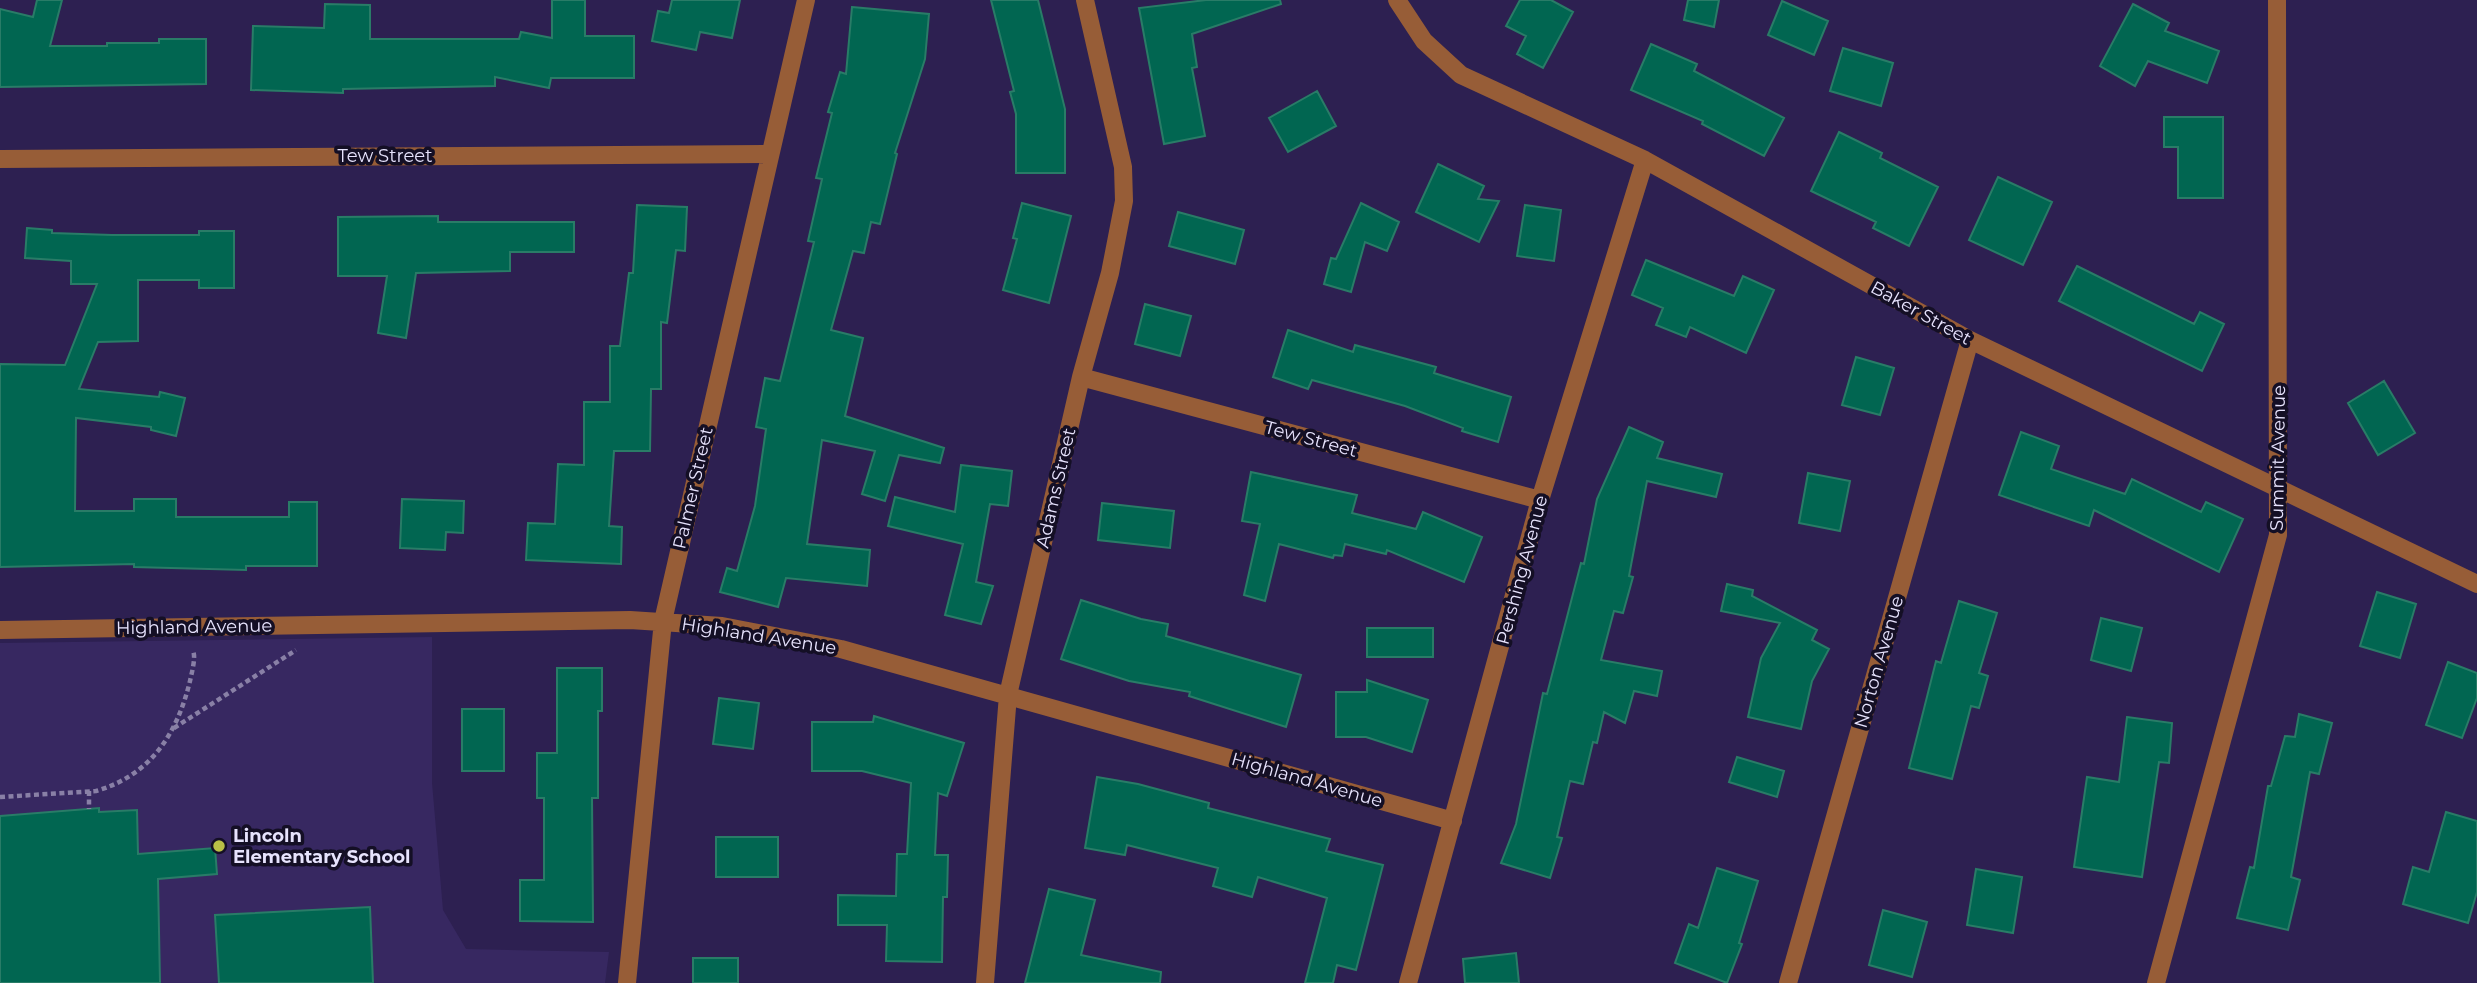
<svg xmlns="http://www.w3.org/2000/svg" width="2477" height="983" font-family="Montserrat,sans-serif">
	<rect width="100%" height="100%" fill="#2d2051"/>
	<path fill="#372861" d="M432,637V783L443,910L466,949L609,952L605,983H0V643Z"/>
	<path fill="#016651" stroke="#297c67" stroke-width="2" d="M37,0H62L50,46H107V43H159V39H206V84L0,87V9L33,17Z
		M552,0H585V36H634V78H551L549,88L495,77V86L343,89V93L251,90L253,26L324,28L325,4L370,5V39H519L521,32L552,38Z
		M672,0H740L732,38L700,32L696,50L652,41L658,11L669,13Z
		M991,0H1038L1065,109V173H1016V114L1010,92L1014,91Z
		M1206,0H1280L1281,4L1192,34L1197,67L1192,68L1205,136L1164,144L1139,8Z
		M1520,0H1551L1573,12L1543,68L1517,54L1526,36L1506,26Z
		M1688,0H1719L1714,27L1684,20Z
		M1782,1L1828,21L1814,55L1768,35Z
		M2133,4L2169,23L2165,31L2219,51L2207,83L2148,61L2135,86L2100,66Z
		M852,7L929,14L925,59L895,153L897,154L880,224L871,222L864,253L853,251L831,330L863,338L845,416L944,448L940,463L899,455L885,501L862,494L875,451L822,440L807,544L870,550L867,586L786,578L778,607L720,592L727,568L737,571L755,506L766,429L756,427L765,378L780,381L814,242L808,241L822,179L816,178L832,113L828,112L840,72L846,74Z
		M1651,44L1697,64L1694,71L1784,118L1764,156L1702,124L1703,121L1631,90Z
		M1843,48L1893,63L1881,106L1830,91Z
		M1317,91L1336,126L1288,152L1269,118Z
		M2164,117H2223V198H2178V147H2164Z
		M1839,132L1882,153L1880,158L1938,187L1909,246L1873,228L1876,222L1811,191Z
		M1438,164L1484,186L1478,199L1499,201L1479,242L1416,212Z
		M1998,177L2052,202L2023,265L1969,240Z
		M1022,203L1071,216L1049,303L1003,290L1017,239L1013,238Z
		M1361,203L1399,222L1387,251L1365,242L1351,292L1324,284L1331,258L1336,259Z
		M637,205L687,207L685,251L676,250L667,323L661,322V389H651L650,451H614L609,526L622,527L621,564L526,560L528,523L555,524L558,464L584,465V402H610V346H620L629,273H633Z
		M1525,205L1561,210L1554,261L1517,256Z
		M1178,212L1244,230L1235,264L1169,246Z
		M438,216V222H574V252H510V271L416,273L406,338L378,333L387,276H338V217Z
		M27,228L52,230V233L112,235H199V231H234V288H199V280H138V341L98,342L79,389L159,397L160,392L185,398L176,436L151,430V427L76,418L75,511H134V499H176V517H289V502H317V566H246V570L134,567V564L0,567V364L65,365L97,284H71V261L25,258Z
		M1646,260L1734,296L1743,276L1774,290L1746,353L1690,327L1686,337L1656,325L1663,308L1632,295Z
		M2077,266L2194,324L2200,312L2224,324L2202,371L2059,301Z
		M1145,304L1191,316L1180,356L1135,344Z
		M1288,330L1353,352L1355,345L1436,367L1434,373L1511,397L1498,442L1462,431L1463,428L1405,406L1312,380L1308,389L1273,377Z
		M1856,357L1894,368L1880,415L1842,405Z
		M2384,381L2415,433L2378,455L2348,403Z
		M1629,427L1663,442L1657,458L1722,474L1716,497L1647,481L1629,576L1633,577L1623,613L1614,611L1601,660L1662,671L1657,696L1634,691L1625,723L1604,712L1597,743L1593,742L1583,784L1570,781L1557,837L1562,838L1550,878L1501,863L1516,824L1543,693L1547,694L1581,563L1584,564L1597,499Z
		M2021,432L2059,446L2051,469L2125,494L2132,479L2201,512L2206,502L2243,519L2219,572L2094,510L2089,526L1999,495Z
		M961,465L1012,471L1008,506L990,504L976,582L993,586L981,624L945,615L963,544L888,526L895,497L955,512Z
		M1251,472L1357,495L1352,513L1416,529L1423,512L1482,537L1464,582L1387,550L1386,554L1345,544L1342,556L1334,555L1333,558L1279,544L1265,601L1244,595L1260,524L1242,521Z
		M1808,473L1850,481L1840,531L1799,523Z
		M402,499L464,501L463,533L446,532L445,550L400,548Z
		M1102,503L1174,511L1170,548L1098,540Z
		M1727,584L1753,590L1752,596L1817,630L1812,640L1829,649L1812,681L1801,729L1748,717L1761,658L1780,623L1721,611Z
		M2377,592L2416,604L2400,658L2360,646Z
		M1081,600L1141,619L1168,624L1166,636L1301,675L1286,727L1189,696L1190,692L1129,681L1061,659Z
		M1959,601L1997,613L1979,673L1988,676L1979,708L1971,706L1952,779L1909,768L1936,661L1941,663Z
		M2101,618L2142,628L2131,671L2091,660Z
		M1367,628H1433V657H1367Z
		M2448,662L2477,673V698L2462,738L2426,725Z
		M557,668H602V711H598V798H592L593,922L520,921V880H544V798H537V753H557Z
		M1367,680L1428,700L1412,752L1366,737H1336V692H1367Z
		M719,698L759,703L753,749L713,744Z
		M462,709H504V771H462Z
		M2299,714L2332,723L2319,774L2310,772L2291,877L2300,880L2288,930L2237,918L2250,867L2254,868L2268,786H2271L2285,736L2295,737Z
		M874,716L964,743L947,796L938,793L935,855H948L947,897H943L942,962L886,961L887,925H838V895L896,896L897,854H907L911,783L862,771H812V722H873Z
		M2127,717L2172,723L2169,763L2159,762L2142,877L2074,867L2087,777L2119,782Z
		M1737,757L1784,771L1777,797L1729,782Z
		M1097,777L1138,784L1209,803L1208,808L1330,839L1326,851L1383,865L1356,970L1337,965L1333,983H1305L1327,898L1258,877L1252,897L1213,886L1218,868L1127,845L1125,855L1085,848Z
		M99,808V812L137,810L138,854L215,848L217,874L158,879L160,983H0V816Z
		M2446,812L2477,821V892L2468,923L2403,904L2413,867L2429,872Z
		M716,837H778V877H716Z
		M1717,868L1758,881L1739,943L1742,944L1727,983L1675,963L1689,924L1698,928Z
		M1976,869L2022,877L2013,933L1967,925Z
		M1049,889L1095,900L1081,955L1161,972L1160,983H1025Z
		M370,907L373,983H219L215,915Z
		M1883,910L1927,922L1912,977L1869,965Z
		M1516,953L1519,983H1465L1463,959Z
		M693,958H738V983H693Z"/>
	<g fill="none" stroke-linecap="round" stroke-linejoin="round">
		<path stroke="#8980a6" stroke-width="4.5" stroke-dasharray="5 3.5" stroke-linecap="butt" d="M174,728L296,650
			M89,791V809
			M0,797L96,791C151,775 177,734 190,681C192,672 196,657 193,651"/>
		<path stroke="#975d37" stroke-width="18" d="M1397,0L1424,41L1461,75L1645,160L1970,340L2477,584
			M0,159L770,154
			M1081,377L1540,500
			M0,630L630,620L722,626L841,649L1453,821
			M627,983L663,621L806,0
			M985,983L1008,695L1081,377L1110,273L1124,201L1123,167L1085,0
			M1408,983L1540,500L1645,160
			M1788,983L1970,340
			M2156,983L2278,535L2277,0"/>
	</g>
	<circle fill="#b9c046" stroke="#140f25" stroke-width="2.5" cx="219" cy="846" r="7"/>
	<g text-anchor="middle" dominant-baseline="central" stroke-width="7" stroke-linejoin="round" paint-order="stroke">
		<g font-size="18" fill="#e7e3fd" stroke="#140f25">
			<text x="385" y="156">Tew Street</text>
			<text transform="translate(1921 313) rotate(29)">Baker Street</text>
			<text transform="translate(1311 439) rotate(15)">Tew Street</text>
			<text transform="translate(2278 458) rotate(-89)">Summit Avenue</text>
			<text transform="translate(693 488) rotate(-77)">Palmer Street</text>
			<text transform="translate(1056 488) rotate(-77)">Adams Street</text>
			<text transform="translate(1522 570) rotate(-75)">Pershing Avenue</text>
			<text transform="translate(194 627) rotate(-1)">Highland Avenue</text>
			<text transform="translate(759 636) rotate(9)">Highland Avenue</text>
			<text transform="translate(1879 662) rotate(-74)">Norton Avenue</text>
			<text transform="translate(1307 780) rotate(16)">Highland Avenue</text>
		</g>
		<g font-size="18" font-weight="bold" fill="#e7e3fd" stroke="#140f25" text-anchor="start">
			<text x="233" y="836">Lincoln<tspan x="233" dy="21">Elementary School</tspan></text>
		</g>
	</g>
</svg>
